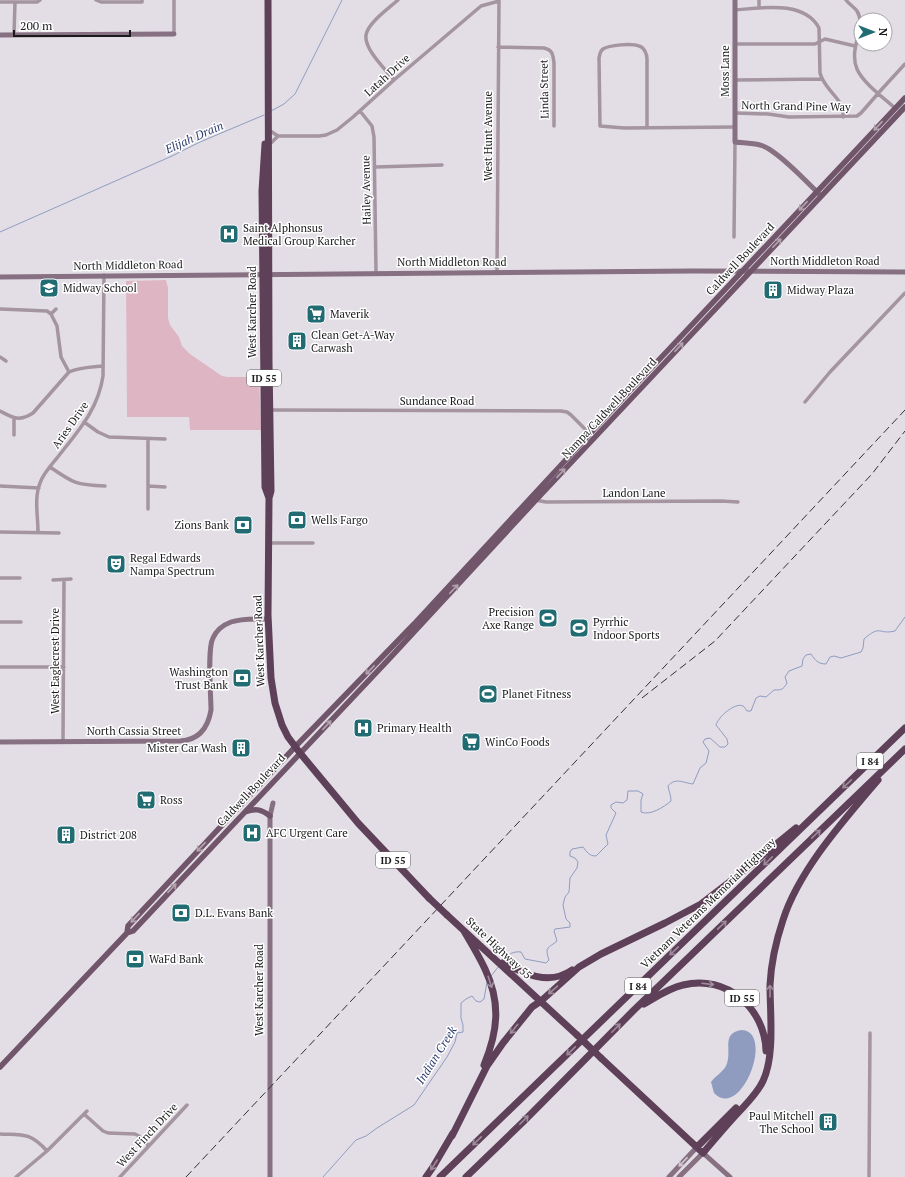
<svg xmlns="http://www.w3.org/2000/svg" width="905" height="1177" font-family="'PT Serif',serif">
	<rect width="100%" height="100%" fill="#e3dee6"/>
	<path fill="#deb6c3" d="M166,280L168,288V318L170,325L179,337L182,346L190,354L222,376L228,377H259L261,430H190L189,417H127L126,281Z"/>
	<path fill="#8f9cc0" d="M742,1030C775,1032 741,1121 714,1093L711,1082C715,1076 722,1073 726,1066C733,1051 720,1033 742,1030Z"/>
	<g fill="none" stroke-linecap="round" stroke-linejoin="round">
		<path stroke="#8f9cc0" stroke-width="1" d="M271,111L284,104L295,94L342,0
			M0,232L172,156L200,142L264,115
			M503,960C508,954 514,951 521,952L525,959L546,963L549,960C544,946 549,948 557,941L554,931L555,929L570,927V923L566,919L563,905L565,897L569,892L570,878L577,868L578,862L575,858L570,856V852L572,849L583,847C587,852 589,856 596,856L608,844L606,835L616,813L611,808V805L616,802L623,803L627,800L628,791H638L643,794L641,800V812C650,816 664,807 671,801C671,795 669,792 668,786C675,777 684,783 693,784L700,768L706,763L709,751L703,742L705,739L710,738L720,747H725L728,744L727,739L716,725C718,717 735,702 743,706C745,707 746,710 747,711H751L756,698L760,696L766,697L774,690C781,690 783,690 787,683L785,677L789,671L802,666L803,659L806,655L811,654C815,660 818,664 826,664L830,657L834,656L841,658L861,652L863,648L864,639C881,624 878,635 895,631L905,617
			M491,976L499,966
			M323,1177L356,1140L366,1136L377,1128L414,1105L447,1057L455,1042L457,1033L463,1032V1025L461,1018V1003L466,999L472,996L476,1001L480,1002L484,999L487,982"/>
		<path stroke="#a495a0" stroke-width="3.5" d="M96,0L101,2H142V0
			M174,0V34
			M759,0V8
			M846,0C849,4 854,7 857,11C867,27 848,48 857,69C863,83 884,98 896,109
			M0,2H37L40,0
			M735,10C761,8 804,0 819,28L820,73C825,92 845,98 843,117
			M14,34L15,2
			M735,44H815L825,39L855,46
			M498,47L544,48C553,50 553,55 554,63V126
			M394,80C385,69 364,49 366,35C368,23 389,8 398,0
			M735,80L822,79
			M360,111L372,126L374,137L376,272
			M735,113L768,114L789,117L857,116L861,113L882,89L905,64
			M647,128V59C647,54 644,47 639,46C632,43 609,45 603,49C600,51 600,54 599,58L600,126L624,128L735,127
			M269,130L278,136H319L326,135L337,130L353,117L394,80L474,12L481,6L499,1
			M269,145L278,136
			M376,167L442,165
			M734,237L735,142
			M497,272L499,0
			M0,309L47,311L51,314
			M56,309L51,314L57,326L61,357L69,372
			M0,357L6,361
			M805,402L830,372L905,293
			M270,410L561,411L567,412L571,415L594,438
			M0,411C13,418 19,422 33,413L69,372C80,367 92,367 103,366
			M84,422L98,432L109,437L165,439
			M14,435V418
			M50,467C73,483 76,485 105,486
			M0,486L39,488
			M148,486L165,487
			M535,500L546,502L721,501L738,502
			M148,509V439
			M0,532L59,533
			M38,532C38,516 34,498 40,483C43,474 51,465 57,458C78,431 98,410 103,376L104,275
			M269,543H313
			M0,578H20
			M53,580L71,579
			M0,622H21
			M0,667H64
			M63,741L64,580
			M84,1114L103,1131L108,1133L135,1134L139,1136L149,1146
			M0,1134C23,1135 30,1132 47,1151
			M16,1177L47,1151L87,1111
			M120,1177L187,1105
			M869,1177L870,1033"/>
		<path stroke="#867081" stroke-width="5" d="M735,0V142C743,143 752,143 760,145C775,148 807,182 819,194
			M0,35L174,34
			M0,277L693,271L905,272
			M0,742L180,741C199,740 208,728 211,710C211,695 207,649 213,638C216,631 223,625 231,622C243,618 256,619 268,619
			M270,1177V816L273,803
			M669,1177L697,1147
			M679,1177L703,1153L730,1177"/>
		<path stroke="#71566b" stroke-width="5.5" d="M245,812C255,808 261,809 270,816
			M127,933L128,926L295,747L414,624L624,397L905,98
			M0,1067L127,933L133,931L389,659L536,500L905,107"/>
		<path stroke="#5e4058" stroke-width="7" d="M268,0L269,362L271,491L269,498L268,615L271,678L275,703L282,725L288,737L300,753L358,823L429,898
			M265,144L262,191L265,487L269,498
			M447,915L577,1035
			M464,931C471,943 479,956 485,969C501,1003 498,1031 484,1065
			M503,963C525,974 549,986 572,970
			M644,1004C656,997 669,988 683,985C726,974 765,1008 766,1051
			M601,1058L703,1153C714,1140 725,1127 737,1114C746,1104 757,1094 763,1081C775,1056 770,1014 770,985C771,963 776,941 783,920C799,870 844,820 878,780
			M452,1136L487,1066L503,1043L532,1007L541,1001L579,967L601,954L665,923L701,904L736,877L796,828
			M697,1147L736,1108
			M426,1177L433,1167L453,1133
			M440,1177L905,728
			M466,1177L523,1122L634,1010L905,749"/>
		<path stroke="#313032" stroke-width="1" stroke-dasharray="8 4" stroke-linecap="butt" d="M642,698L715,641L872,474L905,431
			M186,1177L905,410"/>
		<path stroke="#5e4058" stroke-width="7" d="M429,898L447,915
			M577,1035L601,1058"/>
	</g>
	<defs><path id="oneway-shaft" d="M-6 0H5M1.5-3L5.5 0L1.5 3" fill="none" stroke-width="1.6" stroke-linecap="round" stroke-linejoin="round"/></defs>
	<g stroke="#b1a2ae">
		<use href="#oneway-shaft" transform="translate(878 126) rotate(133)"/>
		<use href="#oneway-shaft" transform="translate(803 206) rotate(133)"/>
		<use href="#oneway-shaft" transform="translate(777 243) rotate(-46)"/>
		<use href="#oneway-shaft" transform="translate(679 347) rotate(-47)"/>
		<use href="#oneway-shaft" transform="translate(561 473) rotate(-47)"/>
		<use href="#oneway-shaft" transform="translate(454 589) rotate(-46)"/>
		<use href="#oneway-shaft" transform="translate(370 670) rotate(134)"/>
		<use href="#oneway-shaft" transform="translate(327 725) rotate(-47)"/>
		<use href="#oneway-shaft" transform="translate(201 847) rotate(133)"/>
		<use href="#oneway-shaft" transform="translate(172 888) rotate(-47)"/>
		<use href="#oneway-shaft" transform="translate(135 918) rotate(133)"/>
	</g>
	<g stroke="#9e8c9b">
		<use href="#oneway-shaft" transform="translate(847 784) rotate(136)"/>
		<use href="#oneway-shaft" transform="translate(816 834) rotate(-44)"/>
		<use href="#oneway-shaft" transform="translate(768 861) rotate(136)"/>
		<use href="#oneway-shaft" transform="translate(722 925) rotate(-44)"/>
		<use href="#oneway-shaft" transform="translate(674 951) rotate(136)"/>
		<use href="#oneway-shaft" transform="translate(490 982) rotate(72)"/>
		<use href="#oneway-shaft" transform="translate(708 984) rotate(7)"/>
		<use href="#oneway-shaft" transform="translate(553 990) rotate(139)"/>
		<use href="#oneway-shaft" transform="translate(770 991) rotate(-90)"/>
		<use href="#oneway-shaft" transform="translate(616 1028) rotate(-45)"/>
		<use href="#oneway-shaft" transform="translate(514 1029) rotate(129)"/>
		<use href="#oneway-shaft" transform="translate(571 1051) rotate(136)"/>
		<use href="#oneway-shaft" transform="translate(524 1120) rotate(-45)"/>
		<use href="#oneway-shaft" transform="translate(477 1141) rotate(136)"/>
		<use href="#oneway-shaft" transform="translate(434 1165) rotate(123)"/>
	</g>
	<use stroke="#cfc6cd" href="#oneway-shaft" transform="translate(683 1162) rotate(133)"/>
	<defs>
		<g id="hospital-square" transform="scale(1)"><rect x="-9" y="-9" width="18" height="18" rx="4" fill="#216b73" stroke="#fff"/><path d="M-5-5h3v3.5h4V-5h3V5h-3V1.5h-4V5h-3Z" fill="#fff"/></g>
		<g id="school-square" transform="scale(1)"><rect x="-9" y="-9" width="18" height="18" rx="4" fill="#216b73" stroke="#fff"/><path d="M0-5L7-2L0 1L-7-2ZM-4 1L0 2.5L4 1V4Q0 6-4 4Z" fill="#fff"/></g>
		<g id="building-square" transform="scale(1)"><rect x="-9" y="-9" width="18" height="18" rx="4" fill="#216b73" stroke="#fff"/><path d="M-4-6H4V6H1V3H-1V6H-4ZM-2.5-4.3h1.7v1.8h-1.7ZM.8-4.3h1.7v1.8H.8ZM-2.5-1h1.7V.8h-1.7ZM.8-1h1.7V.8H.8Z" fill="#fff"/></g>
		<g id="supermarket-square" transform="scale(1)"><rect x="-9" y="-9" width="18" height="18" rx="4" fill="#216b73" stroke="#fff"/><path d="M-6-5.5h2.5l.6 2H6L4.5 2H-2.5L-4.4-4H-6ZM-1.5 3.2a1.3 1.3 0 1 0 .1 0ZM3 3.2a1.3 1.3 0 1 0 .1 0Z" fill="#fff"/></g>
		<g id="bank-square" transform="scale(1)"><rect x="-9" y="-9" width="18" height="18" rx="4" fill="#216b73" stroke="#fff"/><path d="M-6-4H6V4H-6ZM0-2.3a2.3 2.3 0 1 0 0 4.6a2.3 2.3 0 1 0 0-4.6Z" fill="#fff"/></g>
		<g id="theatre-square" transform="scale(1)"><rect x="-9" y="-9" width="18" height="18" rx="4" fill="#216b73" stroke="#fff"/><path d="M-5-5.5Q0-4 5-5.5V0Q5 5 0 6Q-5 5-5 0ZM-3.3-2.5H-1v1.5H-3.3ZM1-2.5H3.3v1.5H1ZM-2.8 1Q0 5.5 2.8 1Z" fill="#fff"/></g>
		<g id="stadium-square" transform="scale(1)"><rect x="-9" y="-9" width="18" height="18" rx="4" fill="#216b73" stroke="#fff"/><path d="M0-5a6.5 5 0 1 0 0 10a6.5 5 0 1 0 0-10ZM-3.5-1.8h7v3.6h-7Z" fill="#fff"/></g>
	</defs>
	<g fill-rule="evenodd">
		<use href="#hospital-square" x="229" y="234"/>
		<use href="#school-square" x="49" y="288"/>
		<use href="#building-square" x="773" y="290"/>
		<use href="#supermarket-square" x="316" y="314"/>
		<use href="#building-square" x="297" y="341"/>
		<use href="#bank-square" x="297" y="520"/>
		<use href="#bank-square" x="243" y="525"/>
		<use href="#theatre-square" x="116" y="564"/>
		<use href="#stadium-square" x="548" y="618"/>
		<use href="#stadium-square" x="579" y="628"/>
		<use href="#bank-square" x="242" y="678"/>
		<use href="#stadium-square" x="488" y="694"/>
		<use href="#hospital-square" x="363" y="728"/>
		<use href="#supermarket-square" x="471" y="742"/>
		<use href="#building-square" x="241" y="748"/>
		<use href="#supermarket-square" x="146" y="800"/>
		<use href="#hospital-square" x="252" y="833"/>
		<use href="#building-square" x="66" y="835"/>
		<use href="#bank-square" x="181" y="913"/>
		<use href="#bank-square" x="135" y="959"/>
		<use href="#building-square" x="828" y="1122"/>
	</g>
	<g text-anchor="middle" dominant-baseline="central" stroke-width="3" stroke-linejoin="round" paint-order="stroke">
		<g fill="#fff" stroke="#5f5e5f" stroke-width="1">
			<rect x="247" y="370" width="34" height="16" rx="3"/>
			<rect x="857" y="753" width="26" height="16" rx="3"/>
			<rect x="376" y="852" width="34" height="16" rx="3"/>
			<rect x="625" y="978" width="26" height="16" rx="3"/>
			<rect x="725" y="990" width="34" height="16" rx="3"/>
		</g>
		<g font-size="10" font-weight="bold" fill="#1a191b">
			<text x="264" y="378">ID 55</text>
			<text x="870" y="761">I 84</text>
			<text x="393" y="860">ID 55</text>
			<text x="638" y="986">I 84</text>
			<text x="742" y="998">ID 55</text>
		</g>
		<g font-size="11" fill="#1a191b" stroke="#fff">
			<text transform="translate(725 71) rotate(-90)">Moss Lane</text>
			<text transform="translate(387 75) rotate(-42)">Latah Drive</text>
			<text transform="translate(544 89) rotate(-91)">Linda Street</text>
			<text transform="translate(796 106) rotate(1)">North Grand Pine Way</text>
			<text transform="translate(488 136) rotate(-90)">West Hunt Avenue</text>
			<text transform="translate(366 190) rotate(-91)">Hailey Avenue</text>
			<text transform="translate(740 259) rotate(-47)">Caldwell Boulevard</text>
			<text x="825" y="261">North Middleton Road</text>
			<text x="452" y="262">North Middleton Road</text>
			<text transform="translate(128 265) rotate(-1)">North Middleton Road</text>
			<text transform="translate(252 312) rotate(-90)">West Karcher Road</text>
			<text x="437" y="401">Sundance Road</text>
			<text transform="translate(609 408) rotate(-47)">Nampa/Caldwell Boulevard</text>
			<text transform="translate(70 425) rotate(-55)">Aries Drive</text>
			<text x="634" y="493">Landon Lane</text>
			<text transform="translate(259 641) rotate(-92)">West Karcher Road</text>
			<text transform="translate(55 661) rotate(-90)">West Eaglecrest Drive</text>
			<text x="134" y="731">North Cassia Street</text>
			<text transform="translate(251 790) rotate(-47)">Caldwell Boulevard</text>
			<text transform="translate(708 903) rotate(-44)">Vietnam Veterans Memorial Highway</text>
			<text transform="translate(499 948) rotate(43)">State Highway 55</text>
			<text transform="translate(259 990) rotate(-90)">West Karcher Road</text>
			<text transform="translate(147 1135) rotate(-47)">West Finch Drive</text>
		</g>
		<g font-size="11" fill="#1a191b" stroke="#fff" text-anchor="start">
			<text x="243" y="228">Saint Alphonsus<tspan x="243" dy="13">Medical Group Karcher</tspan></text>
			<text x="63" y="288">Midway School</text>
			<text x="787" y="290">Midway Plaza</text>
			<text x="330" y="314">Maverik</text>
			<text x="311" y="335">Clean Get-A-Way<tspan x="311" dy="13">Carwash</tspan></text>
			<text x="311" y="520">Wells Fargo</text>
			<text x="229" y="525" text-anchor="end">Zions Bank</text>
			<text x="130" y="558">Regal Edwards<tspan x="130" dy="13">Nampa Spectrum</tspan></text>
			<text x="534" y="612" text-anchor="end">Precision<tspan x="534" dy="13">Axe Range</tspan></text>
			<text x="593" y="622">Pyrrhic<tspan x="593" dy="13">Indoor Sports</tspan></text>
			<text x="228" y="672" text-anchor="end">Washington<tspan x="228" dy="13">Trust Bank</tspan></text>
			<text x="502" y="694">Planet Fitness</text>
			<text x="377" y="728">Primary Health</text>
			<text x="485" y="742">WinCo Foods</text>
			<text x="227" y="748" text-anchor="end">Mister Car Wash</text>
			<text x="160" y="800">Ross</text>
			<text x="266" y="833">AFC Urgent Care</text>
			<text x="80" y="835">District 208</text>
			<text x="195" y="913">D.L. Evans Bank</text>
			<text x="149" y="959">WaFd Bank</text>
			<text x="814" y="1116" text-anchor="end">Paul Mitchell<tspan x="814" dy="13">The School</tspan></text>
		</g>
		<g font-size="12" font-style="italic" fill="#2f3d6e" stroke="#fff">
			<text transform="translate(194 137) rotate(-24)">Elijah Drain</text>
			<text transform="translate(436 1055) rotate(-58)">Indian Creek</text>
		</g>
	</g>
	<g transform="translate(873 32) rotate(90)"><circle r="19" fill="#ffffff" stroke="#a3a3a4"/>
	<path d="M0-3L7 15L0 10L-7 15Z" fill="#216b73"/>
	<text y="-6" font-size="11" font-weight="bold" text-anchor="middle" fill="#1a191b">N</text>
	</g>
	<path d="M14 30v6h116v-6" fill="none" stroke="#1a191b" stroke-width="2"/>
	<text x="20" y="30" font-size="12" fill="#1a191b" stroke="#ffffff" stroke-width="3" paint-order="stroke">200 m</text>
</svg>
